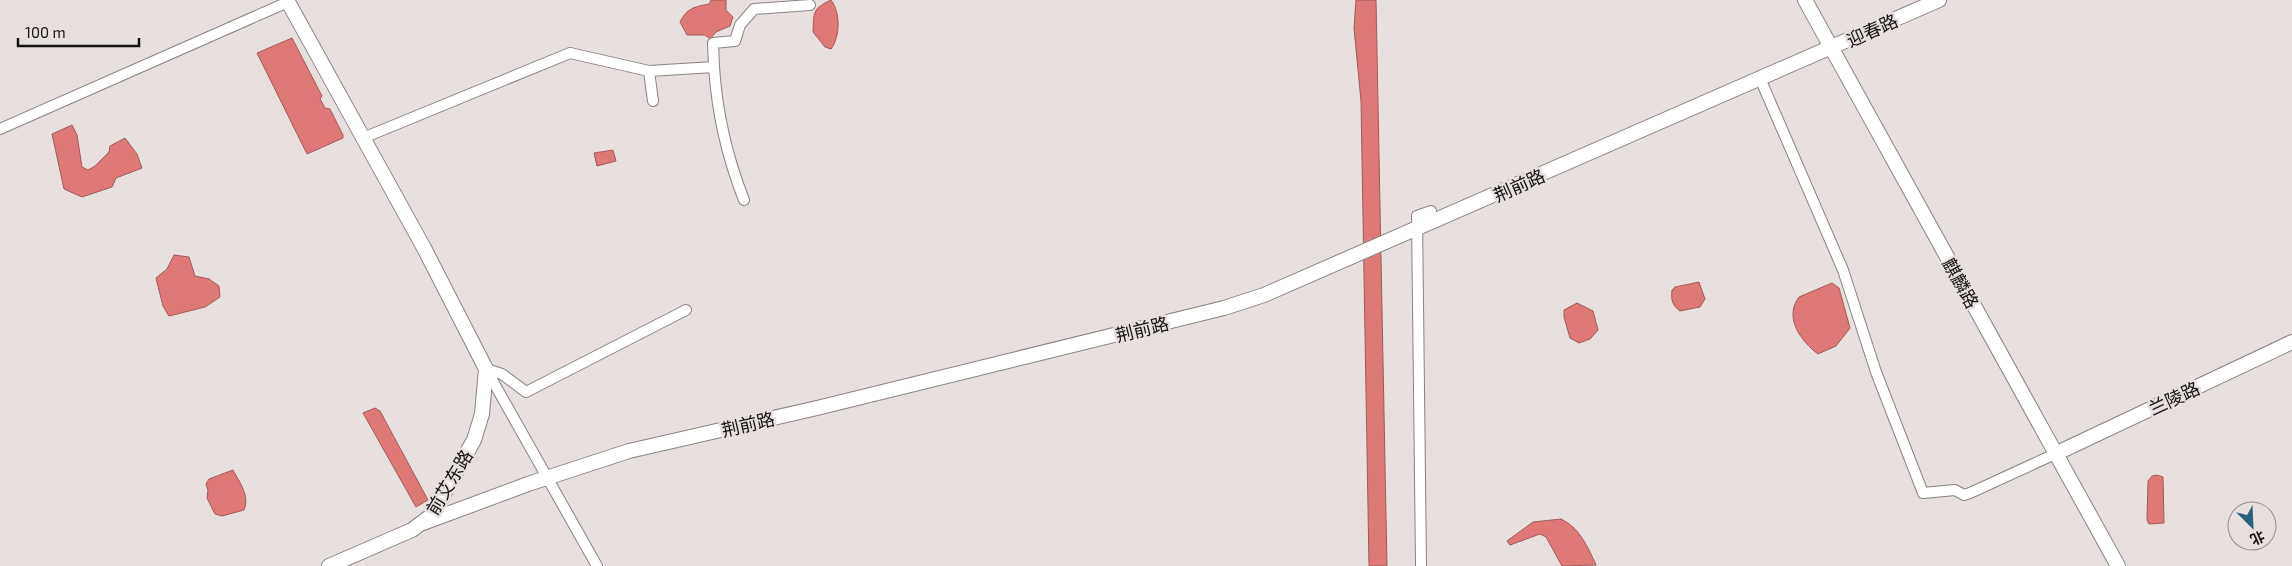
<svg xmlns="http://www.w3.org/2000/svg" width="2292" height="566" font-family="'Exo 2','Noto Sans SC',sans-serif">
	<rect width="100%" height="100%" fill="#e7e0df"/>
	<path fill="#de7977" stroke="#a15a59" d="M711,0H726V10L733,17L730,26L716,32L710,39L705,35H687L680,22C687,8 694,7 709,4Z
		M831,0C841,13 840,37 831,49L825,47L813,32C814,12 812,9 831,0Z
		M1356,0H1376L1387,566H1369L1361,101L1354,28Z
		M292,38L322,96L320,99L325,108L330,109L343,135V138L307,154L257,53Z
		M72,125L77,135L82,167L88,170L95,166L109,152L110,146L125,138L137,154L142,168L116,178L112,187L82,197L64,189L52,134Z
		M613,150L616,161L597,166L594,153Z
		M174,255L189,257L195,276L209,279L219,286L220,297L205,307L169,316L163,306L156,278L167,269Z
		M1699,282L1705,299L1700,307L1680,311C1672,305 1671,300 1672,290L1675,287Z
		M1832,283L1839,288L1850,328L1836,346L1818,354C1802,342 1783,318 1799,297Z
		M1577,303L1593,311L1598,330L1590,339L1579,343L1570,338L1564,317V310Z
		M375,408L380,411L428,500L416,507L363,413Z
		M233,470C240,483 250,496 244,510L222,516L215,514L207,498L208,490L206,484L209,479Z
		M2157,475L2163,477L2164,523L2149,524L2147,520L2148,481L2152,476Z
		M1561,519C1579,527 1588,547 1596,565L1562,566L1546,537L1540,534L1510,545L1507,541L1533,522Z"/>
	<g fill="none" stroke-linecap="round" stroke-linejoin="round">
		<g stroke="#898382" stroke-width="12">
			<path id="street" d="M714,67C717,112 727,157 744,200
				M649,71L653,101
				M1762,83L1843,270L1876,372L1923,493L1955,490L1964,495L1970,493L2055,454
				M0,129L288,2
				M363,138L570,53L649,71L714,67L713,43L735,41L740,25L754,9L810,5
				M486,369L502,374L526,392L686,310
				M486,369L597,566
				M1421,566L1417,216L1431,211"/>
		</g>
		<g stroke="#898382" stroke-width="16">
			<path id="secondary" d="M287,0L424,248L486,369L482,414L474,440L432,515L412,530L329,566
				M1805,0L2118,566
				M2055,454L2292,342
				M423,523L528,484L629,451L817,408L1224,308L1264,295L1939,0"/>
		</g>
		<use href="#street" stroke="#fff" stroke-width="10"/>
		<use href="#secondary" stroke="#fff" stroke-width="14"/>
	</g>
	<g text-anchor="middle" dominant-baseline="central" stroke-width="5" stroke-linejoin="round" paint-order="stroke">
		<g font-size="18" fill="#141212" stroke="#e7e0df">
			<text transform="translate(1872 30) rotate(-24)">迎春路</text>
			<text transform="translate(1519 185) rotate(-24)">荆前路</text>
			<text transform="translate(1961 283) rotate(61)">麒麟路</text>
			<text transform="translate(1142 329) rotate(-14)">荆前路</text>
			<text transform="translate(2174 398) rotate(-25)">兰陵路</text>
			<text transform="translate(748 424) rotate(-13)">荆前路</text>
			<text transform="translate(449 482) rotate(-59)">前艾东路</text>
		</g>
	</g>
	<g transform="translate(2252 526) rotate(156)"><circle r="24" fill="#e7e0df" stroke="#938e8d"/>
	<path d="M0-4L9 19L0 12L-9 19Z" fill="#2a627c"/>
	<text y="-8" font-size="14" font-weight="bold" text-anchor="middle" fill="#141212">北</text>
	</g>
	<path d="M18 38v8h121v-8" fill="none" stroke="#141212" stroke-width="2.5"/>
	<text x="25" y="38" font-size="15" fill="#141212" stroke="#e7e0df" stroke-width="4" paint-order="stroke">100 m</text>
</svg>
